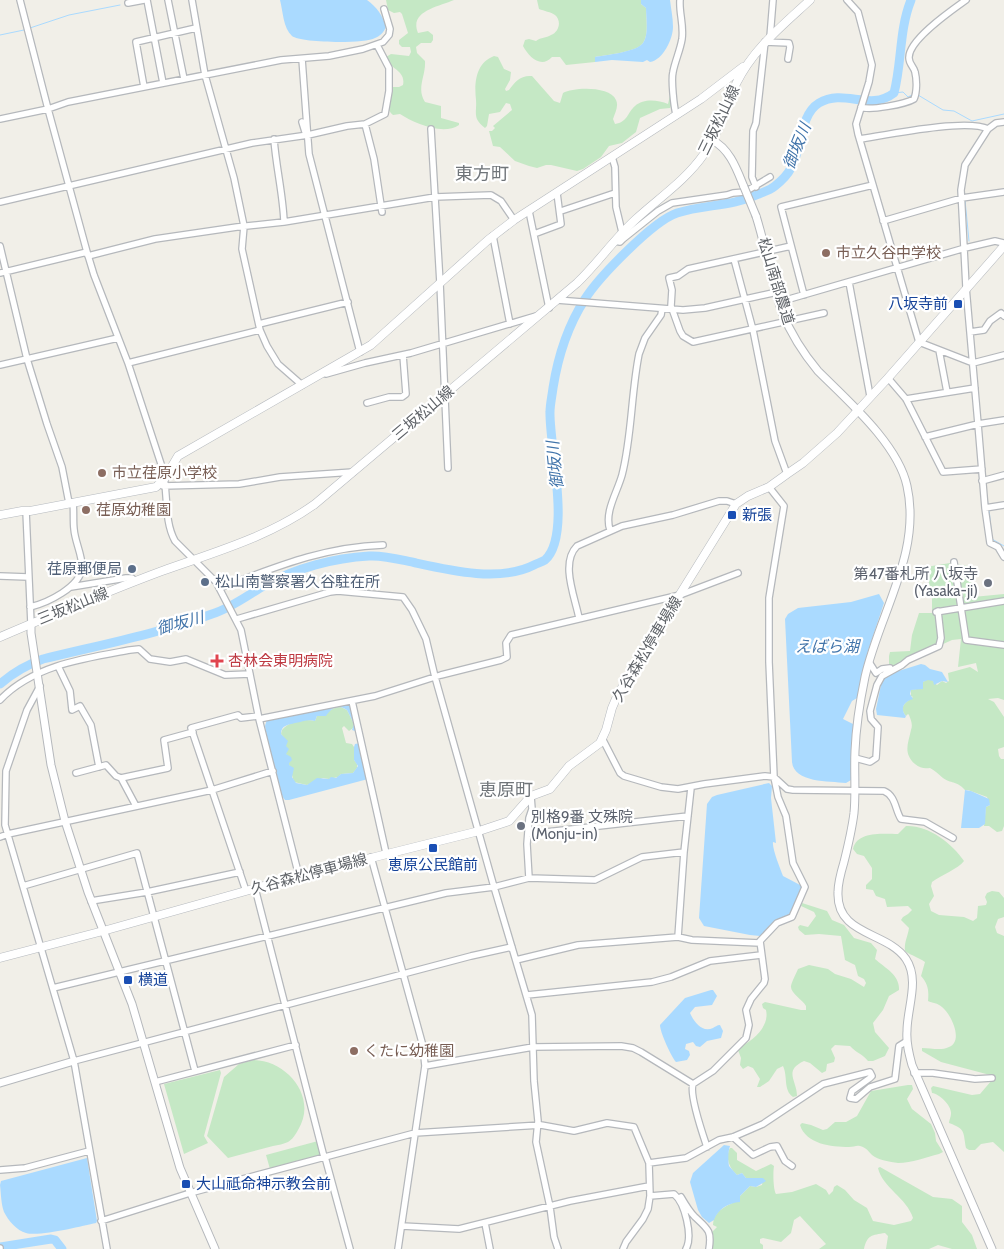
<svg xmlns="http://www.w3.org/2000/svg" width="1004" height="1249" font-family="Cabin,'Noto Sans JP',sans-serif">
	<rect width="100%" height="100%" fill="#f1efe8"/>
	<path fill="#c5e8c5" d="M386,0H454C438,7 409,11 418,33L428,31L433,35V40L431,43H421L416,47L417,53L425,61C426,76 416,88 425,102L441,106V118L459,123V125C443,136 414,123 400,114L393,115C385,109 389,96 393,87H399L403,85C406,70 390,70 386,57L391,54L409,56L411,52L410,47H402L399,44V40L408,33L402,14L400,12L394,13L388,10Z
		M537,0H641V4L646,8C646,18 649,34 643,43C638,52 605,55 595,57V62L566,65L560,57H552C541,69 529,57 523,46L525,40L529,39L536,41C541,37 546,38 551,35C559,32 562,21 555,15C551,12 544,11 539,9Z
		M494,56L498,57L504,69L511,72L510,80L505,89L506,91L509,90C515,82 520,75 532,76L554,101L560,103L563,93C574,87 610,86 616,100C619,106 615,113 613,119L615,124C628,122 627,113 635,106C644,98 658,100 668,104L671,91C672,97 673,102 670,108L660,109L640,118L636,132L622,143L609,146L601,157L583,169L577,171L551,165H546L537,168L529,166L515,161L500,147L493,146L489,131H492L495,128L493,126L512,110L510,104L506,103L500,112L489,114L487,126L485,128C472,118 477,113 476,100C474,82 476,63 494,56Z
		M950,563L969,566L973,597L1004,594V700L998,698L988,699L994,702L1004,717V747L998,749L999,756L1001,759H1004V826L1002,831L997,832L989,826H984L986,807L990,805L987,797L968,790H965C956,780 951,784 943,778C939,775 936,771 930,768C924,769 920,768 915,764C903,753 908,744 911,730C913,725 911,720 909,715L908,714L906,716C898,707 906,702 913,697L911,696V690L923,688V682L928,679L932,680L937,685L942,681L946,683L949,681L948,673L970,667L978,672L976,663L958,667L961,639L952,640L897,665L889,667V656L890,652L910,651L912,635L919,613H932V599L926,567Z
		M341,707L347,710L354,724L353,728L349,731L344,726L342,728L346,743L352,744L354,747V760L357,764V768L353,773L341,774L338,777L329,779L323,778L307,785L294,782L286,754L285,739L281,734L282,730C289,721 304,718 315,721L317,716C326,715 331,707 341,707Z
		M906,826C928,825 952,843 964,861C958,869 941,875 932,882L931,886L934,896L929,904L931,911L939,915L964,917L973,921L977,918L978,906L986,905L987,902L985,897L987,893L992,891L999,892L1004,898V917L998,919L995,927L997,933L1004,936V1152L993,1142L981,1144L975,1150H969L966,1148C963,1132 966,1129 949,1123C949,1120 951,1117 951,1114C952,1106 940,1094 932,1093L931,1088L933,1086L972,1095L980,1094L992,1080L990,1075L941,1062L922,1051V1048C931,1048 941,1051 949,1047C964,1041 951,1014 942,1007C938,1003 932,1003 928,1001C929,990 928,984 921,976L925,962C918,957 912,956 905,951C904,942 908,936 909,928L901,920L903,917L908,914L912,910L908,906L887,907L885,899L876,896L873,890L866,889V885L872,879V868L864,856L857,854L853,849C857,831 883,834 898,834Z
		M802,903L827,911L832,920L844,925L854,938L871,943L877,950L875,959C885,968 900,975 899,990L889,996L883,1010L873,1023L875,1032L889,1048L885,1056L873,1061H868C863,1054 856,1053 850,1046L835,1045L831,1049L835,1058L834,1062L827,1064L826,1071L822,1073L810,1063L804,1061C783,1071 797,1080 797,1096L793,1097C783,1090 788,1076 783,1066L777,1069L769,1081L760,1087H757L760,1079L753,1068L748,1066L743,1069L740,1065L741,1058L738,1050V1048C752,1041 770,1027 766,1010L763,1008L762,1004L765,1002L801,1010H806V1006C803,1000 790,993 791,986C792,981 796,974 798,969L809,965L828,969L835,974L851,979L864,987L866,983L864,979L858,976L855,965L845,960L841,936L819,934L805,935L799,930L798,927L800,925L808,927L816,916L814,912L801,906Z
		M254,1060C288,1061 318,1098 298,1130C296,1134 292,1140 288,1142C284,1144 278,1145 273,1146C258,1150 243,1154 228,1158L207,1136L224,1077L239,1064Z
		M220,1070L221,1073L204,1136L208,1143L184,1154L164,1084Z
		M908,1085H912L913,1089L907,1099L912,1109L931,1124L935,1133L936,1141L943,1152L939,1154C926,1157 912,1163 898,1163C890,1162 878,1160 872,1155C868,1151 867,1148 860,1146C856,1145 854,1147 849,1147C831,1147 806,1144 800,1125L802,1123L811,1125L823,1130L827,1129L835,1122H846L857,1116L871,1091Z
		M318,1141L322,1155L270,1169L266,1155Z
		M730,1148H732L737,1153V1160L756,1171L771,1164L774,1166C773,1171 773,1189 776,1194L792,1192L816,1184L826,1190L829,1195L833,1191L834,1187L837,1185L845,1190L854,1200L867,1208L873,1221L894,1225L911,1221L913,1218C907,1198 882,1187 878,1168L880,1167L933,1197L952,1199L962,1206V1222L972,1235L977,1249H952L938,1245L929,1249H886L888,1236L885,1233C872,1235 867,1235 864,1249H819L826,1244L800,1216L794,1220L791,1233L781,1242L763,1238L760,1239V1243L763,1245V1249H711L712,1232L717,1227L713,1225C714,1209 727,1207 739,1199L740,1196L750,1186L756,1187L762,1185L763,1178H746L742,1173L737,1175C729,1168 725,1157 730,1148Z"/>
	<path fill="#aadaff" d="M280,0H367C377,7 383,16 386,27C384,32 380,36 375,38C365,44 300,43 292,36C283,28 283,11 280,0Z
		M641,0H670C671,9 673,18 673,27C673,39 663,60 650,62L647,60L643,62L612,60L595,62V57C605,55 637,52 643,43C649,34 646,18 646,8L641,4Z
		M879,594L884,603L868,651L857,698L852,701L843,719L853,724L851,780L846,783C829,781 794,783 792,762L785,619L788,614L798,608L851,602Z
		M921,664L925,665L930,669L942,672L948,682L942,681L934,685L933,681L928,680L923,682V689L911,690L910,694L913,699C905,701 899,708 906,716L905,718L877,715L876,709L882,680L892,673Z
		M348,704L350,705L357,730L355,731L352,730L354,724L347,710C338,703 330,709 326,716H317L315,721C307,719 303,722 295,723C288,725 281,725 281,734L288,741L286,746L289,749L286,754L291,757L292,760L289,763V765L294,768L292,777L296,783L307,785L317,778L329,779L331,777L336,778L341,774L353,773L358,766L354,760V747L355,744L360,743L368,779L289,800H285C276,790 268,741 265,726L267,719Z
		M769,783L772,786L771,798L776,843L773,842C772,849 780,868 783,876L802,886V891L790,916L771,924L760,936L750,935L704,926L699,918L707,804L712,797L717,795Z
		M965,790L971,791L989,799L990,805L986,807L985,824L979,828H961Z
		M711,990H713L717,996L712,1005L695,1007L690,1013C694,1022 702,1033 713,1028C715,1027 717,1025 720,1025L723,1031L721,1038L707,1041L700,1047L696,1046L693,1042L686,1044L685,1049L689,1051L690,1055L687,1060L676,1062C671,1056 660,1032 660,1025L685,998Z
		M724,1145L730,1146C728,1151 728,1160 729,1166L737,1175L742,1173L746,1178H763L766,1181L756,1187L750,1186L740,1196V1202C728,1203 718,1209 714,1220L709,1223L702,1217L698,1210L690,1182L693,1173Z
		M87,1158L97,1221L96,1223C81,1226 40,1237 26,1233C17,1231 8,1220 4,1212C1,1204 1,1193 0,1185L1,1181Z"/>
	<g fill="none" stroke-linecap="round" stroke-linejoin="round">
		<path stroke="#aadaff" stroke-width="1" d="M30,28L69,15L120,5
			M0,35L24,30
			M894,93L903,92L908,97L912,95
			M918,95L943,110L954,111L972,121L1004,114
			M982,144L990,131
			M965,200L969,241
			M967,253L968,277
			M987,496L988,505
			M989,509L992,539L1004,546"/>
		<path stroke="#aadaff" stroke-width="9" d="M0,684C14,672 26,665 43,659C100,645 157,634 212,614C231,608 248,595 265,585C296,568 334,558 369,556C385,555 401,560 416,563C452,571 501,582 534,565C538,563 542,562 545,560C572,536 549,445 550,412C550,405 552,396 553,388C558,356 567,327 585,299C599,277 653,221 677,213C705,204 731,207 759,194C764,192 770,190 775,186C780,182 788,174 791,168C802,151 799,115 819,103C845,88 869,112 894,93C902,62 899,30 911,0
			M0,1247L51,1239L55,1240L62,1249"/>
		<g stroke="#b5b8bc" stroke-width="8">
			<path id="minor" d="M20,0L48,109L87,252L94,275L128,363L162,467C169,492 163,519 175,541L216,582L241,630L259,719L299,876
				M147,0L163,83
				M168,0L184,79
				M192,0L205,75L234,178L244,226L242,249L260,330L267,346L278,364L302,385
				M847,0L858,12L872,65L869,82L856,124L858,134L919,342L973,363L1004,355
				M128,3L144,0
				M770,37L773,0
				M302,59L309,154L360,352
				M144,87L136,42L196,28
				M861,107C869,111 906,104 914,99C917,92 917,80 915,72C914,67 909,64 909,58C908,40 952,10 966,0
				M676,114C674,107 671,80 673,72C675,61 680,51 682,39C684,25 679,13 680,0
				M0,119L48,109L68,102L281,60L329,56L363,49L383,42L389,35L390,29L384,9
				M302,122L306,135
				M365,124L374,159L382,212
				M431,129L440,283L448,468
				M274,139C276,167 283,194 284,222
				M860,139C886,135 967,118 988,129
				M612,157L615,167L616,207L622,232
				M756,187L752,177L753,131L756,123L765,42L789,43L790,47L788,59
				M0,202L252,143L308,135L347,126L365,124L385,114L389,91V68L377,45
				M529,211L549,308
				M561,211L615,193
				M883,221L962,198L1004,192
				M534,234L561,224L557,193
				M493,236L510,324
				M615,241L620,242L623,239L658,211L672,203L727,195L733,193L745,192L770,177
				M0,246L27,359L47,424L62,467L69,503
				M791,246L688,269L678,276L669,278L672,290L671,306L680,331L683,336L693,342L824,313
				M88,256L155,239L237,227L284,222L435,197L491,195L501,201L514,220
				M734,259L753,330L775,441L787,474
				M0,273L87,252
				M849,282L870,396
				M804,295L781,207L873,185
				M557,300L683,310L705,308L777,292
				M779,302L965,248L995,241L1004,243
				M259,324L348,302
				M970,332L984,330L990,321L1001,313L1004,316
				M939,350L947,392
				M128,363L260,330
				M0,365L118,338
				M326,374L365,363L411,353L536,316
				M888,378L906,399L943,472L982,469
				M906,399L975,388
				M367,403L389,397H402L406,394L403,355
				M1004,420L978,424L985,508L990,543L998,547L1004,557
				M925,437L978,424L966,287L961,190L965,165L988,129L996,123L1004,122
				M982,481L1004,475
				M163,486L239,484L280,477L353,472
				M985,508L1004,505
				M26,511L31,624
				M610,530C604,512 617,493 622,475C632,436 631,394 639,354L645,338L661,315L662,309
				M954,562L966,640L1004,645
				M0,576L28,577
				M71,587L126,578H132L135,581
				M220,588C276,567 323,547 383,545
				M30,607C47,603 81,587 82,567C82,554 75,542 74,529C73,521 74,512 73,502
				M936,612L1004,601
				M579,618C575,597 560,563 577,546L622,526L673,515L719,501H727L736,504
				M237,619L330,592L338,591L403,597L412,610L426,639L435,677L494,887L532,1015L534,1081L538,1121L536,1142L550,1207L554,1237L558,1249
				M869,662L876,673L882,669L890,668
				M58,666L70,691L72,710L80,706L91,725L99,767
				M40,686L27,710L6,771L5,825L74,1061L107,1249
				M0,700C33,665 86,658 130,650L139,649L150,659L170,662L186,659L225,675L250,674
				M352,701L386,853
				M259,719L375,696L441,675L501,660L507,657L506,643L511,635L680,595L738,573
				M603,740L620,773L624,776L661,787L678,789L704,784L765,776L774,777L787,789L793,790L884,791C896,796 895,810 901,819L925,822L953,838
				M855,758L870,762L876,758L878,727L871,719L870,711L877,685L882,676L902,665L908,660L939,646L941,638L938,611
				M76,773L106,765L116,776L121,778L136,806
				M121,778L168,768L164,740L193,732
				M528,834L688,816
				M0,837L8,834L212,790L273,771
				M371,857L423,1046L425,1066L398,1249
				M529,878L527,844L529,818L532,809L531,796
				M23,886L137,853L195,1071
				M255,888L324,1157
				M246,891L191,728L238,715L241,718L258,716
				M91,901L147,892L240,872
				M678,937L684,852L691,788
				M516,960L578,945L678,937L692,940L760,943
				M53,988L446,893L494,887L529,878L595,880L642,857L684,852
				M527,995L652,982L671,977L710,961L761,955
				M74,1061L471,956L512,947
				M425,1066L533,1047L621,1046L633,1048L641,1052L693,1084
				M914,1073H933L975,1079L992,1078
				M155,1082L296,1045
				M733,1137L753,1155L770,1147L777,1146L785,1161L792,1166
				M707,1147C703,1135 689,1095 693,1084L713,1071L746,1038L749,1025L746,1010L751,999L764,983L765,979L760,941L777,923L792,917L805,887L793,863L786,816L778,797L774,777L769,662V598L784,506L769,487
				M325,1157L350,1249
				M649,1163L686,1158L719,1140L733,1137L763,1124L823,1084L870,1072L872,1076L870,1078L852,1091L850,1098L856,1099L870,1087L895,1079L899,1046L907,1041
				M0,1170L25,1168L89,1151
				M650,1196L674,1194C685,1203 693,1236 686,1249
				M681,1197C685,1204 689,1211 695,1217C708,1229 712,1231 709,1249
				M101,1221L190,1193L415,1133L541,1125L574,1131L607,1123L634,1127L649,1163L650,1196L648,1209L643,1219L626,1242L623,1249
				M485,1223L490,1249
				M402,1226L459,1229L570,1201L649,1186
				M0,1248V1249"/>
		</g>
		<g stroke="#b5b8bc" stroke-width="9">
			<path id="tertiary" d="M712,140C730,149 737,170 744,187
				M756,216C766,247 771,281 782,312C791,334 803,353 818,371C848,401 898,444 907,486C922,553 879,614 865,677C860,701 856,726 855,751C854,771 856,792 854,813C852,829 848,846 844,862C841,872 838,882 838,892C836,936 887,931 906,959C920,980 907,1008 907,1031C906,1043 909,1054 912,1065L992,1249
				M31,624V633L51,765L65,821L88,892L132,1004L180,1168L215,1249
				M0,1083L74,1061"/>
		</g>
		<g stroke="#b6babf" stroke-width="9">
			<path id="secondary" d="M0,515L22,511H30L156,487L165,478L178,456L371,345L488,240L514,220L701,99L743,67
				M0,637C54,614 108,591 162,571C215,552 269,537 315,504L577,283C598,263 614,239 636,219C659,198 686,180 704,154C720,132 725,105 737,82C754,48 783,25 810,0
				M0,958L103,931L299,876L479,831L509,821L531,796L550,789L569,766L600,743L606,730L612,708L618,694L736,504L748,496L769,487L787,474L803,463L837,433L888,378L1004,246"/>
		</g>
		<use href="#minor" stroke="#fff" stroke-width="5.5"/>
		<use href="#tertiary" stroke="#fff" stroke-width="7"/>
		<use href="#secondary" stroke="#fff" stroke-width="8"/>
		<g stroke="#b5b8bc" stroke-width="9" stroke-linecap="butt">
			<path id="tertiary-bridge" d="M744,187L756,216"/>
		</g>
		<use href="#tertiary-bridge" stroke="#fff" stroke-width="7"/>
	</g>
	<g fill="#8d6e63" stroke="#fff" stroke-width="2">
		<circle cx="826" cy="253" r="5"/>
		<circle cx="102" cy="473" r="5"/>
		<circle cx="86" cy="510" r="5"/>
		<circle cx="354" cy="1051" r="5"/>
	</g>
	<g fill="#1a4fb4" stroke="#fff" stroke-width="2">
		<rect x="953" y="299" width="10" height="10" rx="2.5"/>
		<rect x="727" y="510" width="10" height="10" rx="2.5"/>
		<rect x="428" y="843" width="10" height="10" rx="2.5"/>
		<rect x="123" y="975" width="10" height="10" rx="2.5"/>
		<rect x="181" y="1179" width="10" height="10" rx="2.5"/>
	</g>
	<g fill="#5c6f8a" stroke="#fff" stroke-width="2">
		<circle cx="132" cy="569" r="5"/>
		<circle cx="205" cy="582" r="5"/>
	</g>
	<g fill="#6b7280" stroke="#fff" stroke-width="2">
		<circle cx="988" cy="583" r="5"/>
		<circle cx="521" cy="826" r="5"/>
	</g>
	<path fill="#e0444e" stroke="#fff" stroke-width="2" d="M214.5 653.5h5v5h5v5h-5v5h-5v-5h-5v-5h5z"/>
	<g text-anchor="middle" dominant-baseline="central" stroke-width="4.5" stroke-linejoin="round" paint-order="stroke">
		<g font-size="15" fill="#5f6368" stroke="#fff">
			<text transform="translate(719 120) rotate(-64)">三坂松山線</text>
			<text transform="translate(776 281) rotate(73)">松山南部農道</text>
			<text transform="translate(423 413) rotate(-40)">三坂松山線</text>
			<text transform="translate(73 606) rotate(-22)">三坂松山線</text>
			<text transform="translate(647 649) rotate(-59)">久谷森松停車場線</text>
			<text transform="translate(309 874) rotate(-15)">久谷森松停車場線</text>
		</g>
		<g font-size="15" fill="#785e54" stroke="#fff" text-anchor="start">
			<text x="836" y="253">市立久谷中学校</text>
			<text x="112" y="473">市立荏原小学校</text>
			<text x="96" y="510">荏原幼稚園</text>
			<text x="364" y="1051">くたに幼稚園</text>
		</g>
		<g font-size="15" fill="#164399" stroke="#fff" text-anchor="start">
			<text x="948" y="304" text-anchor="end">八坂寺前</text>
			<text x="742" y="515">新張</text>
			<text x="433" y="865" text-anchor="middle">恵原公民館前</text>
			<text x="138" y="980">横道</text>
			<text x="196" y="1184">大山祗命神示教会前</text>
		</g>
		<g font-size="15" fill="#4e5e75" stroke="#fff" text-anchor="end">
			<text x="122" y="569">荏原郵便局</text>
			<text x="215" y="582" text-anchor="start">松山南警察署久谷駐在所</text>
		</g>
		<g font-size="15" fill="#5b616d" stroke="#fff" text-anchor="end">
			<text x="978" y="574">第47番札所 八坂寺<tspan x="978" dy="17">(Yasaka-ji)</tspan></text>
			<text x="531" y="817" text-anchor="start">別格9番 文殊院<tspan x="531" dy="17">(Monju-in)</tspan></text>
		</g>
		<g font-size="15" fill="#be3a42" stroke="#fff" text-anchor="start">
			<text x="228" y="661">杏林会東明病院</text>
		</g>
		<g font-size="16" font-style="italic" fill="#4174aa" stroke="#fff">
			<text transform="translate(797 146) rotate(-68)">御坂川</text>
			<text transform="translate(555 465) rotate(-96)">御坂川</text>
			<text transform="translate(180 623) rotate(-15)">御坂川</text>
			<text x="827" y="646">えばら湖</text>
		</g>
		<g font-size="18" fill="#70757a" stroke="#fff">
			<text x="482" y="174">東方町</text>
			<text x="506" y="790">恵原町</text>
		</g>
	</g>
</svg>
